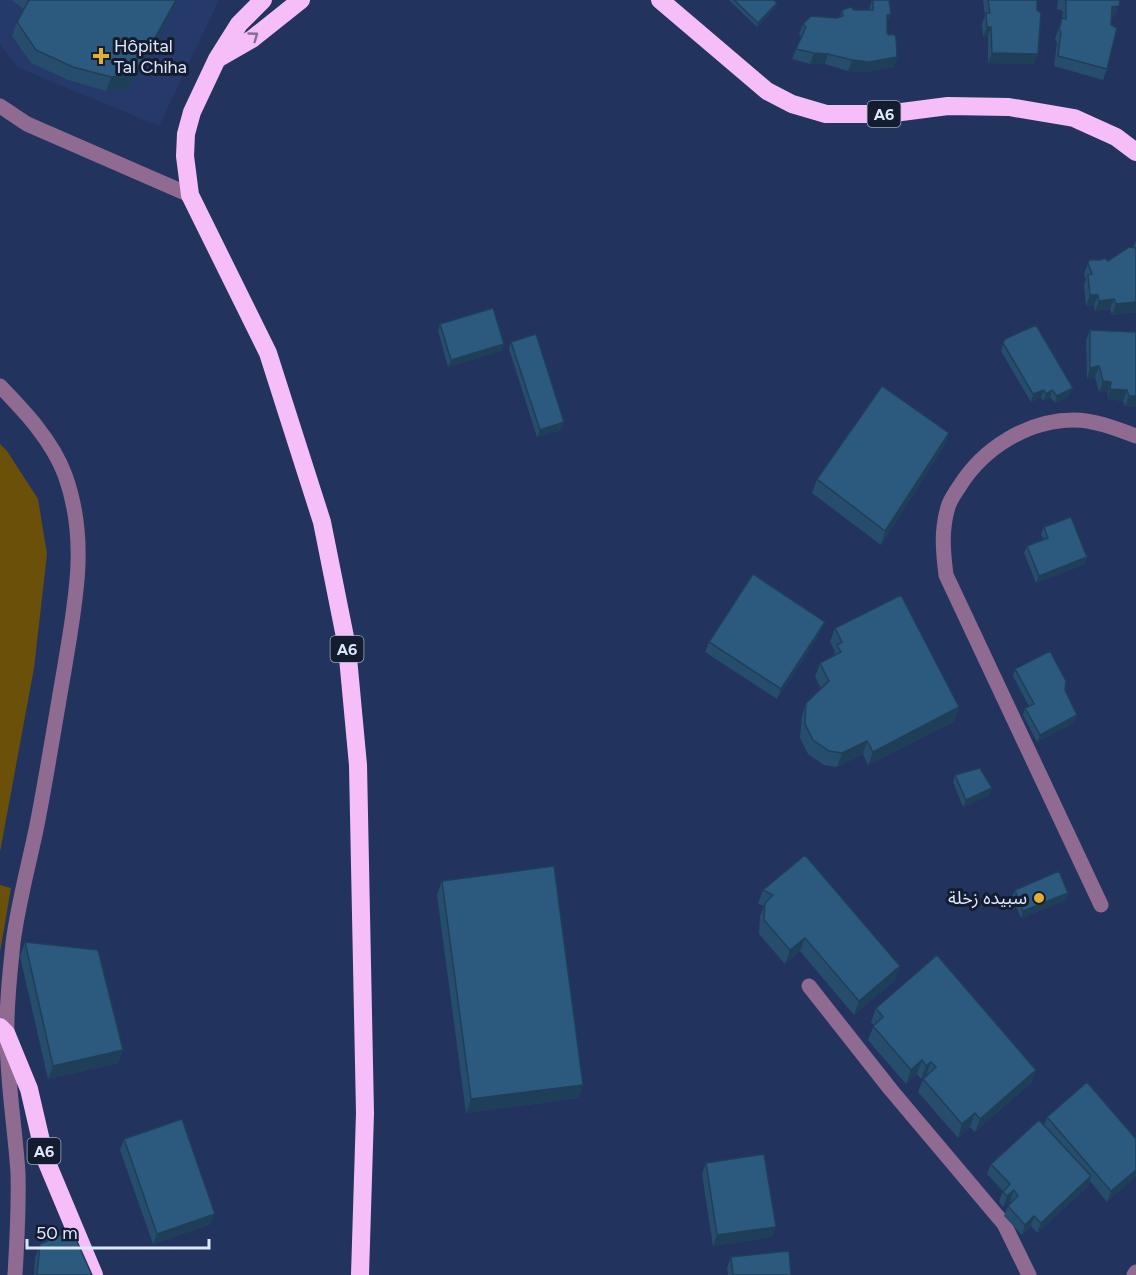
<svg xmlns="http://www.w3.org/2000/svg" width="1136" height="1275" font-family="Figtree,'Noto Sans Arabic',sans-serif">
	<rect width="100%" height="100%" fill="#22345e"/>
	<path fill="#253a6b" d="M0,0H219L159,126L19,68L0,45Z"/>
	<path fill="#6b500a" d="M0,444L7,451L38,499L47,554L34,668L0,852Z
		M0,885L11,888L0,952Z"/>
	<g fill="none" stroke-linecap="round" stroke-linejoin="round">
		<path stroke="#8f6a91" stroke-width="15" d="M0,106L27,124L190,195
			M0,386C25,412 52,440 65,475C89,541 75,603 64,671C55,722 47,774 37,825C29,864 18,904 13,943C10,973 6,1005 7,1035C7,1082 15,1127 18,1173C19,1207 17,1241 15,1275
			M1101,905L946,575C943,551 941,531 948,507C950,500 955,493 959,487C983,448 1028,420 1074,420C1095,420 1117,429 1136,436
			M809,986L891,1090L1004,1224L1029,1275
			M1134,1275L1136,1272"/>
		<path stroke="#f6bef8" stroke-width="18" d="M263,0L239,24L217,59L192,112L186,134L185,156L190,195L268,353L322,522L347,647L358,765L365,1113L360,1275
			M660,0L767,91L792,104L826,114H886L948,106L1009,107L1074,118L1116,137L1136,152
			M219,58L252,39L301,0
			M0,1027L6,1033L29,1089L45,1158L94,1275"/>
	</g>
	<path fill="#264d6c" d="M11,0H178L130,88L106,91L68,80L31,63L12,36L17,22L24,9Z
		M729,0H774L777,3L776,7L757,27Z
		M872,0H889L887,24V33L894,67L865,72L848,71L825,64H810L792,59L801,37L799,34L803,24L840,17L842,10H869Z
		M983,0H1037L1034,64L988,63V37H983L982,24L985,16Z
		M1058,0H1120L1115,16L1112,17L1107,69L1103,80L1054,66L1057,43L1055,40L1058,29L1062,18L1063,11L1057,9Z
		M1136,241V312L1112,315L1110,309L1095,311L1094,305L1086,306L1084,285L1086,279L1084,274L1088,263L1108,261L1133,247Z
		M440,324L504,344L501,351L448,367L438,331Z
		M1090,330L1136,332V407L1125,406L1123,401L1107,399L1108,392H1099L1095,377L1087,379L1086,340Z
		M1005,339L1070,395L1055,403L1050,397L1043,401L1041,397L1031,402L1001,351Z
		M511,342L564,422L562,430L537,437L509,349Z
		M949,433L944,446L881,545L812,493L817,479Z
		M1044,527L1087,557L1085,564L1036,583L1024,553L1027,546L1043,539L1041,534Z
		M835,628L955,721L868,765L863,754L837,767L824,765L808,754L800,738L802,716L806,703L821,688L815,677L820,663L833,657L835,651L830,642Z
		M821,632L777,699L705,652L709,642Z
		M1015,669L1065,690L1075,722L1037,742L1023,715L1025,708L1029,706L1013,676Z
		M955,775L990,795L963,807L953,782Z
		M805,855L895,980L854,1015L800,951L785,964L759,934L760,916L764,906L758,904L763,890Z
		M442,881L583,1085L578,1098L466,1113L437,895Z
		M1015,890L1068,893L1066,900L1021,918L1012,897Z
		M25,942L123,1050L118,1063L48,1079L20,956Z
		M876,1008L1036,1070L1031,1083L975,1132L970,1127L958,1138L918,1092L923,1079L926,1075L921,1079L917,1074L906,1084L868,1040L874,1025L871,1022Z
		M1047,1117L1136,1139L1107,1202L1090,1181L1088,1186L1037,1233L1031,1226L1022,1235L1004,1216L1008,1206L1011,1203L1010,1201L1003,1207L999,1202L1003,1191L987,1174L991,1164L1044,1125Z
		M124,1139L211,1224L153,1244L120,1150Z
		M706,1163L776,1227L772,1237L713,1246L702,1174Z
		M40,1244L92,1275H34L35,1258Z
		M731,1257L791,1275H728L727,1268Z"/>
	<path fill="#1f3f58" d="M176,0H178L130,88L106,91L111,77Z
		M777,3L776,7L757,27L758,23Z
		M1119,6L1115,16L1109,17L1112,7Z
		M891,14L887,24V15Z
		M987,27H991L988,37H983Z
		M814,53L828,54L825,64H810Z
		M992,53L1038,54L1034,64L988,63Z
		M897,57L894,67L865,72L848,71L852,60Z
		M1090,295H1098L1094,305L1086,306Z
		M1114,299L1110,309L1095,311L1099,301Z
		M1136,302V312L1112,315L1116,304Z
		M504,344L501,351L448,367L451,360Z
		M1099,366L1095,377L1087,379L1090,368Z
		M1103,381L1111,382L1108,392H1099Z
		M1073,388L1070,395L1055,403L1057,396Z
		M1110,389L1127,390L1123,401L1107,399Z
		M1044,390L1041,397L1031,402L1033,394Z
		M1052,390L1050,397L1043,401L1046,394Z
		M1129,396H1136V407L1125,406Z
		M564,422L562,430L537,437L540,430Z
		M949,433L944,446L881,545L885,531Z
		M1087,557L1085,564L1036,583L1039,576Z
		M825,622L821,632L777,699L781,689Z
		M959,707L955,721L868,765L873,752Z
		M1077,715L1075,722L1037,742L1040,735Z
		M867,741L863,754L837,767L842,753Z
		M992,788L990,795L963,807L966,800Z
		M1068,893L1066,900L1021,918L1023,911Z
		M805,938L800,951L785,964L790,950Z
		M900,966L895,980L854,1015L859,1001Z
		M123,1050L118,1063L48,1079L53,1066Z
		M922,1060L917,1074L906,1084L911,1070Z
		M931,1062L926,1075L921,1079L926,1066Z
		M1036,1070L1031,1083L975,1132L980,1119Z
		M583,1085L578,1098L466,1113L471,1099Z
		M975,1113L970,1127L958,1138L962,1124Z
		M1136,1170V1177L1107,1202L1111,1191Z
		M1091,1176L1088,1186L1037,1233L1041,1223Z
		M1014,1190L1010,1201L1003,1207L1007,1196Z
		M215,1214L211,1224L153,1244L157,1234Z
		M1034,1216L1031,1226L1022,1235L1025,1225Z
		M776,1227L772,1237L713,1246L717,1235Z"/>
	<path fill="#2c5a7e" stroke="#1f3f58" stroke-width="1.5" d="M29,0H176L135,74L111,77L73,67L36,50L17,22Z
		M734,0H774L777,3L758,23Z
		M873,0H889L891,14L887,15V33L889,35L894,34L896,37L897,57L869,62L852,60L828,54L814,53L796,49L806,27L803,24L811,16L837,18L843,16L842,10L851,7L854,10H873Z
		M988,0H1037V10L1041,13L1038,54L992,53L991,27H987L986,13H990Z
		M1065,0H1120L1119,6L1112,7L1111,25L1117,28L1107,69L1058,56L1061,32L1059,30L1062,18L1066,19V1Z
		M1129,247L1136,248V302L1116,304L1114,299L1099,301L1098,295H1090L1088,275L1092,274L1088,263L1089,260H1101L1105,258L1108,261Z
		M493,308L504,344L451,360L440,324Z
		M1036,325L1073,388L1057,396L1052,390L1046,394L1044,390L1033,394L1003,343L1005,339Z
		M1090,330L1136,332V396H1129L1127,390L1110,389L1111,382L1103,381L1099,366L1090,368Z
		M536,334L564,422L540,430L511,342Z
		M882,386L949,433L885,531L817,479Z
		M1071,517L1087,557L1039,576L1027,546L1048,538L1044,527Z
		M753,574L825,622L781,689L709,642Z
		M901,595L959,707L873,752L867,741L842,753L829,751L813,740L805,724L806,703L829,681L820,663L841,652L837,645L842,642L835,628Z
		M1050,651L1066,681L1065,690L1077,715L1040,735L1025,708L1034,704L1015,669Z
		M980,768L992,788L966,800L955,775Z
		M805,855L900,966L859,1001L805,938L790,950L764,920L765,903L773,895L763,890Z
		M554,866L583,1085L471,1099L442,881Z
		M1059,871L1068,893L1023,911L1015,890Z
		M25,942L98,950L123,1050L53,1066Z
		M937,955L1036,1070L980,1119L975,1113L962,1124L923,1079L936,1067L931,1062L926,1066L922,1060L911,1070L873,1026L883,1017L876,1008Z
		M1087,1082L1136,1139V1170L1111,1191L1047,1117Z
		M182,1119L215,1214L157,1234L124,1139Z
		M1039,1120L1091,1176L1041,1223L1034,1216L1025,1225L1008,1206L1018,1196L1014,1190L1007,1196L1003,1192L1010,1184L991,1164Z
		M764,1154L776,1227L717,1235L706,1163Z
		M72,1230L92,1275H37L40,1244Z
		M789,1251L791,1275H733L731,1257Z"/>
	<defs><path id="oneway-chevron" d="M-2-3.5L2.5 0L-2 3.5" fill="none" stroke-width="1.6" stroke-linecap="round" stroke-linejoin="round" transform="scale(1.5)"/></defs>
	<use stroke="#856e94" href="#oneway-chevron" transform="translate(254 36) rotate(-36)"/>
	<g fill="#e2af34" stroke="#141d30" stroke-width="2">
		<path d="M98 47h6v6h6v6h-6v6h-6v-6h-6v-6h6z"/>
		<circle cx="1039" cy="898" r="6"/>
	</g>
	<g text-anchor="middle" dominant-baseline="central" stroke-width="6" stroke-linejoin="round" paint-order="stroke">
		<g fill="#141d30" stroke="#a1aac0" stroke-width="1.5">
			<rect x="867.5" y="101" width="33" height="26" rx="4.5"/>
			<rect x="330.5" y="636" width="33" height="26" rx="4.5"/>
			<rect x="27.5" y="1138" width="33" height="26" rx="4.5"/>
		</g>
		<g font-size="16" font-weight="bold" fill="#dde7fd">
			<text x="884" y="114">A6</text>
			<text x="347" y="649">A6</text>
			<text x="44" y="1151">A6</text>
		</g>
		<g font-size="18" fill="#dde7fd" stroke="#141d30" text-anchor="start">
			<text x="114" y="46">Hôpital<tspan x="114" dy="21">Tal Chiha</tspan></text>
			<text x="1027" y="898" text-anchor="end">سبيده زخلة</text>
		</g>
	</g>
	<path d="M27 1239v9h182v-9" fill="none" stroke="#dde7fd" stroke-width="3"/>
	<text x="36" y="1239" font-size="18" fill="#dde7fd" stroke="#141d30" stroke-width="4.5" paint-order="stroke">50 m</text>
</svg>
